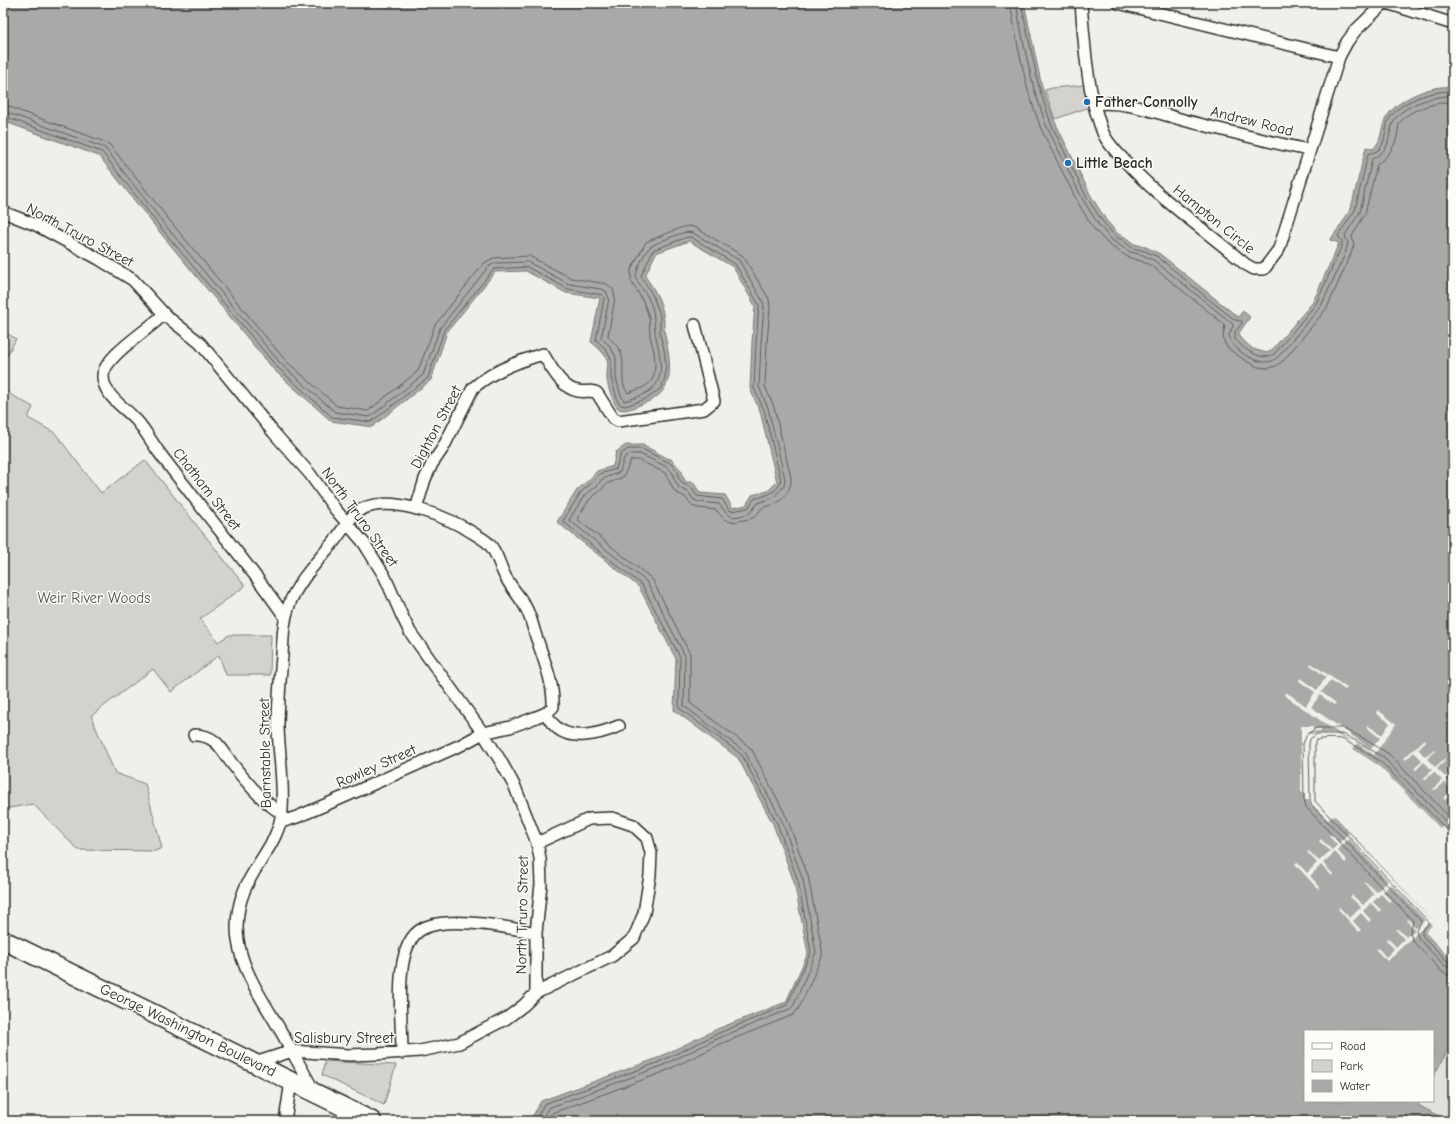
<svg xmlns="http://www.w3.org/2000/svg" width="1456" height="1124" font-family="'Comic Neue',sans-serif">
	<rect width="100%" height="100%" fill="#f0efeb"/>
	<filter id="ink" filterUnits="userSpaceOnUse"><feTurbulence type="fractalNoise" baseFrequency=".025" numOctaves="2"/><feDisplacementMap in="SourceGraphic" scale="8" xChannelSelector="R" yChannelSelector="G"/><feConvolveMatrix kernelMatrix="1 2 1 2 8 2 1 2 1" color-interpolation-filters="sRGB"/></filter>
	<g filter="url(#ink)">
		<path fill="#e1e0dc" d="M1453,1041V1121H1448L1418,1105L1420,1101H1433V1077Z"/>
		<path fill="#d3d2cf" stroke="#7f7e7d" d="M1084,85L1090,107L1055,119L1045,90L1052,88Z
			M3,331L16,339L3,363Z
			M3,390L33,407L28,418L55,433L101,493L145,460L245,586L200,619L218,642L229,635H271L270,675H226L219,655L171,692L153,669L91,716L115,773L145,784L162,848L155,851L78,850L33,804L3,809Z
			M325,1061L396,1065L384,1105L322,1075Z"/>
		<path fill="#aaa9a7" stroke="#777775" d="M3,3H1024L1042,87L1055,122L1091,196L1106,220L1118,234L1125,237L1134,244L1146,247L1160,254L1238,317L1243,311L1250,317L1239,333V337L1253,349L1267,353L1272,350L1313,302L1339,243L1330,240L1341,225L1351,208L1366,147L1373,149C1383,140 1380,128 1386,118C1396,99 1433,84 1453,87V842L1378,765L1341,743H1318L1319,799L1435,923L1425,932L1453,962V1041L1433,1077V1031H1305V1101H1420L1418,1105L1448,1121H530L541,1101L655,1059L717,1029L786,1002L808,953L794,882L773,824L738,758L674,710L676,659L639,587L557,522L577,490L590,479L597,471L613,466L616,452L626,445H643L667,458L671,459L682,471V475L686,482H693L700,493L725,495L733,508L746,505L752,495L768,491L777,482L760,411L750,389L752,342L755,306L733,267L689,241L656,253L645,276C653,288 661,299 663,314C665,321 663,328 665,335C671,364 677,393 642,404C636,407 625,412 619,409C613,405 607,385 607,378C606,372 609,365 607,360C604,352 597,347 591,342L600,298L566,293L526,271L495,272L447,332L431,380L372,427L331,421L274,370L158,230L99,156L11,124L3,119Z"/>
		<path fill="#f0efeb" d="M1311,663L1347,688L1345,690L1331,680L1321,692L1336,703L1334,705L1320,695L1311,707L1371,749L1380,738L1366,727L1367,725L1382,735L1390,723L1376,713L1378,710L1396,724L1374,755L1357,743L1353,749L1378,765L1440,828L1442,826L1453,837V841L1448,837L1453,842V844L1377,767L1340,745H1320L1321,798L1437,922V924L1428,932L1453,959V962L1425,932L1432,925L1429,922L1387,961L1376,950L1378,948L1386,957L1394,949L1386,940L1388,938L1396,947L1404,939L1396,930L1398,929L1406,937L1415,930L1407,921L1408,919L1416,928L1425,920L1391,884L1383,892L1391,901L1389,902L1381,894L1373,902L1381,910L1379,912L1371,903L1363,911L1371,920L1369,922L1361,913L1353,921L1361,930L1359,932L1338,909L1339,907L1350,918L1361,907L1350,897L1352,895L1363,905L1374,894L1364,883L1366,882L1376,892L1388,881L1349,839L1337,850L1347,861L1345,863L1335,852L1323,863L1333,874L1332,876L1321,865L1310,876L1320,887L1318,889L1295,864L1297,862L1307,873L1317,863L1307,852L1309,851L1319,861L1330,851L1319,841L1321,839L1332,850L1337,845L1329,836L1331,834L1339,843L1349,833L1435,923L1334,815L1328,820L1309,802L1311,800H1305V794L1301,792V726H1313V729H1321V731L1308,732V734L1333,733L1353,743L1284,695L1286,692L1306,706L1315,692L1299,681L1300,678L1317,690L1326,677L1310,665Z
			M1425,739L1426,741L1418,749L1425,757L1434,749L1436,751L1427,759L1435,767L1444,759L1445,761L1437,769L1445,777L1453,769V773L1447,779L1453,785V792L1445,800L1443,798L1452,790L1444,782L1435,790L1433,789L1442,780L1434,772L1425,780L1423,779L1432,770L1424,762L1416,770L1414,769L1422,760L1414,752L1406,760L1404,758Z"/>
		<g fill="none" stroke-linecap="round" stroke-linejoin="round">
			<path stroke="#5e5d5d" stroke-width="1" d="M1010,3L1018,47L1028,91L1041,129L1078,203L1094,229L1109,245L1128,257L1141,261L1152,266L1225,325L1223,337L1225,344L1230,350L1246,361L1258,367L1267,368L1276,366L1283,361L1327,308L1350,256L1354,245L1352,236L1365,214L1377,164C1388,157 1393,149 1397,137C1398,133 1398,128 1399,124C1407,109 1438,102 1453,102
				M1016,3L1024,46L1034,89L1046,125L1083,200L1099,225L1113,241L1130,252L1143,255L1155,261L1233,324V326L1229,335C1231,349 1253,362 1266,362C1271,362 1275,360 1278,357L1321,306L1345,254L1348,243L1345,235L1360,212L1372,159C1392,148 1386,142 1393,123C1400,105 1436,95 1453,96
				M1021,3L1039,87L1051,124L1087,198L1103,222L1116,237L1123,240L1132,248L1145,251L1158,257L1212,302L1235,320L1242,321V323L1235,332V339C1244,350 1263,363 1275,353L1316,304L1342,245V241L1338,236L1355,210L1368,154C1371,152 1374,153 1377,151C1387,144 1384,129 1389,119C1399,101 1433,90 1453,91
				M3,105L9,106L17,110L105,142L110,145L170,221L285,360L337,406L368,411L418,371L435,325L484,263L493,258L529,256L571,278L607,284L613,289L615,298L608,336C613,342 620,348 622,356C625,368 619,383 628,393L642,388L651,382L654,375L655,365L654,351L650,336L649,317L643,301L631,281V270L646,242L683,227L690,226L696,228L743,256L769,299L770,307L767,343L765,386L774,407L791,478C792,489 783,501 773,505C770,506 764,506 761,509C759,511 758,514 756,516C752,519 748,519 744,520C728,524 726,522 716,510L698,508L692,506L685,497L675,492L665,473L639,460H631L624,476L619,479L606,484L600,491L589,500L577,519L652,579L690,654V703L747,745L752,750L787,818L808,876L822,950V957L799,1008L793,1015L723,1043L661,1073L552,1113L547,1121
				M3,111L105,148L165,225L281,364L335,412L370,417L423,375L440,328L488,267L495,263L528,262L569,284L601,289L606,291L609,299L601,338L609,345L616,357V378L620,393L624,401C666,391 664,373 656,337C653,323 656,312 648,298C645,291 637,284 636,277C635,272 646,250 650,247C654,244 660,242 664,240C673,237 684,230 693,233L739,260L763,302L764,307L761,343L759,387L768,408L785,479L784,486L774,497L758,503L750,513C731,519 731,519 719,504L699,502L694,500L688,492L679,488L674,479L673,473L667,467L640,454H629L624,458L620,472L602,479L597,486L584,496L569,520L647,582L685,656L684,706L745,752L782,821L803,880L816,952L794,1005L790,1009L721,1037L659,1067L548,1108L541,1121
				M3,116L102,152L161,228L277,367L332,417L371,422L428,378L444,330L494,269L527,267L568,289L603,295L604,299L596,340L605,348L611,359V378L618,402L621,405L626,406L648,398L661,388L665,378L666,365L664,349L660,335V315L653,296L641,276L653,250L687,237H691L735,264L759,305L756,343L754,388L764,410L781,480C779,493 764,496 754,499L748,508L732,511L729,510L722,499L697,496L691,487L683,484L678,477V471L670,463L642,449H628L621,454L616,469L599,474L593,482L581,492L563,521L590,544L642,585L680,657L679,708L742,755L777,823L798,881L811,952L787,1005L719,1033L657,1063L544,1104L535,1121
				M1453,821L1389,754L1361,737L1342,728H1316L1307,734L1303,744L1304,799L1306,807L1413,921L1410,932L1412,940L1442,972L1448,975H1453
				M1453,829L1383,757L1358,742L1343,734H1317L1310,739L1309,744L1310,798L1311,804L1421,921V923L1416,930L1417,935L1419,939L1445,966L1453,969
				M1453,836L1381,762L1356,746C1350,745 1346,740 1341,739C1335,738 1320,738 1315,741V801L1428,921V924L1422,930V935L1449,963L1453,964"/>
			<g stroke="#2b2b2b" stroke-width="14">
				<path id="minor" d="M1081,3C1084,39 1086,74 1095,109C1098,117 1100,127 1104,135C1109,145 1117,153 1125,161C1160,200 1206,230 1245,264L1254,269H1264L1279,249L1339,57L1347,42L1355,31L1384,3
					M1118,3L1339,57
					M1387,3L1453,24
					M1094,104C1125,100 1157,113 1187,121C1228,131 1268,142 1309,150
					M3,212L36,225L99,259L133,280L165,315L200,343L274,433L310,474L335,509L364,543L385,577L402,616L410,632L483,733L500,760L515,787L537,843L540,858L541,884L536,933V993
					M164,314C150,329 104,356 103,376C103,396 126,408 137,421C145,430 151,441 158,451C167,463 176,475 186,487C219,531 255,572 285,617
					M416,509L425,479L432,464L443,448L473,388C492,371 519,361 543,354C551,367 562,389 578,391C585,393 591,389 597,393L613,418L618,421L704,409L714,401L695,325
					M546,713C548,717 550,721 553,724C569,743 600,734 619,726
					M194,735C201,735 208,736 214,741C221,746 225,754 230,761C241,776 265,805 282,813
					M281,822L297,817L346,796L461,745L483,733L510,727L534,718L546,713L553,707C554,685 545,663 538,642C534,632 532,620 527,610C521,597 510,587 504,574C499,564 497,552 489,544C486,541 481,538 478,536C451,518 391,493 360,510C349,516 340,536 330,546C315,564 297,583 289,605C283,622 283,638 282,656C280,680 278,704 278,728C279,755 284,782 282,809C281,840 255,863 244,891C223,944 253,984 279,1028C291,1049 302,1070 314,1091
					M402,1053C402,1025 398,996 402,968C404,954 409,936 422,929C447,915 508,927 536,933
					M255,1063L292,1051L349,1055L377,1054L420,1051L459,1043L507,1018L524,1005L536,993L612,956L634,938L644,913L650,875L651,853L647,838L633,825L612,818L589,819L537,843
					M285,1121L291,1081"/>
			</g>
			<g stroke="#2b2b2b" stroke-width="21">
				<path id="primary" d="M3,940L372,1121"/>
			</g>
			<use href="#minor" stroke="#fdfcf7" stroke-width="11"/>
			<use href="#primary" stroke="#fdfcf7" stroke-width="18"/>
		</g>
	</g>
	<g fill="#1f6fb2" stroke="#fdfcf7" stroke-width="1.5">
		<circle cx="1087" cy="102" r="4"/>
		<circle cx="1068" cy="163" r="4"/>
	</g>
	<g text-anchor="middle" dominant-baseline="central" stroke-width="3" stroke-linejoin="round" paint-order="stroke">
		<g font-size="15" font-weight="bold" fill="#2b2b2b" stroke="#fdfcf7" text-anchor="start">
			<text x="1095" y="102">Father Connolly</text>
			<text x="1076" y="163">Little Beach</text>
		</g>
		<g font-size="15" fill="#2b2b2b" stroke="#fdfcf7">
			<text transform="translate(1252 121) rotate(14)">Andrew Road</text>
			<text transform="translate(1214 219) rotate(39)">Hampton Circle</text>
			<text transform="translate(80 235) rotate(28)">North Truro Street</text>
			<text transform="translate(436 427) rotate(-62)">Dighton Street</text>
			<text transform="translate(207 489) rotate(52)">Chatham Street</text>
			<text transform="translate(360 517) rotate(54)">North Truro Street</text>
			<text transform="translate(265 753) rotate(-91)">Barnstable Street</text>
			<text transform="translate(376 766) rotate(-24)">Rowley Street</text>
			<text transform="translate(522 915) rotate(-89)">North Truro Street</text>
			<text transform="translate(188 1030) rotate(26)">George Washington Boulevard</text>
			<text x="344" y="1038">Salisbury Street</text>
		</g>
		<g font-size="15" fill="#555554" stroke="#fdfcf7">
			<text x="94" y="598">Weir River Woods</text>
		</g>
	</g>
	<rect width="1456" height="1124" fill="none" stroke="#fdfcf7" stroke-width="16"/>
	<rect x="8" y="8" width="1440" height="1108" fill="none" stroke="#2b2b2b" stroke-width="1.5" filter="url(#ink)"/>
	<rect x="1304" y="1030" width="130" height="72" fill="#fdfcf7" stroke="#a9a8a5"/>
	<rect x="1312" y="1043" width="20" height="6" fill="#fdfcf7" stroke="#a9a8a5"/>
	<text x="1340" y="1050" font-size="12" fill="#2b2b2b">Road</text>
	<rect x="1312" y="1060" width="20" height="12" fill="#d3d2cf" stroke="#a9a8a5"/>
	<text x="1340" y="1070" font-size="12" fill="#2b2b2b">Park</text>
	<rect x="1312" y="1080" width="20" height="12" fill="#aaa9a7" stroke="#a9a8a5"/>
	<text x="1340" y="1090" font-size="12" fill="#2b2b2b">Water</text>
</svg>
